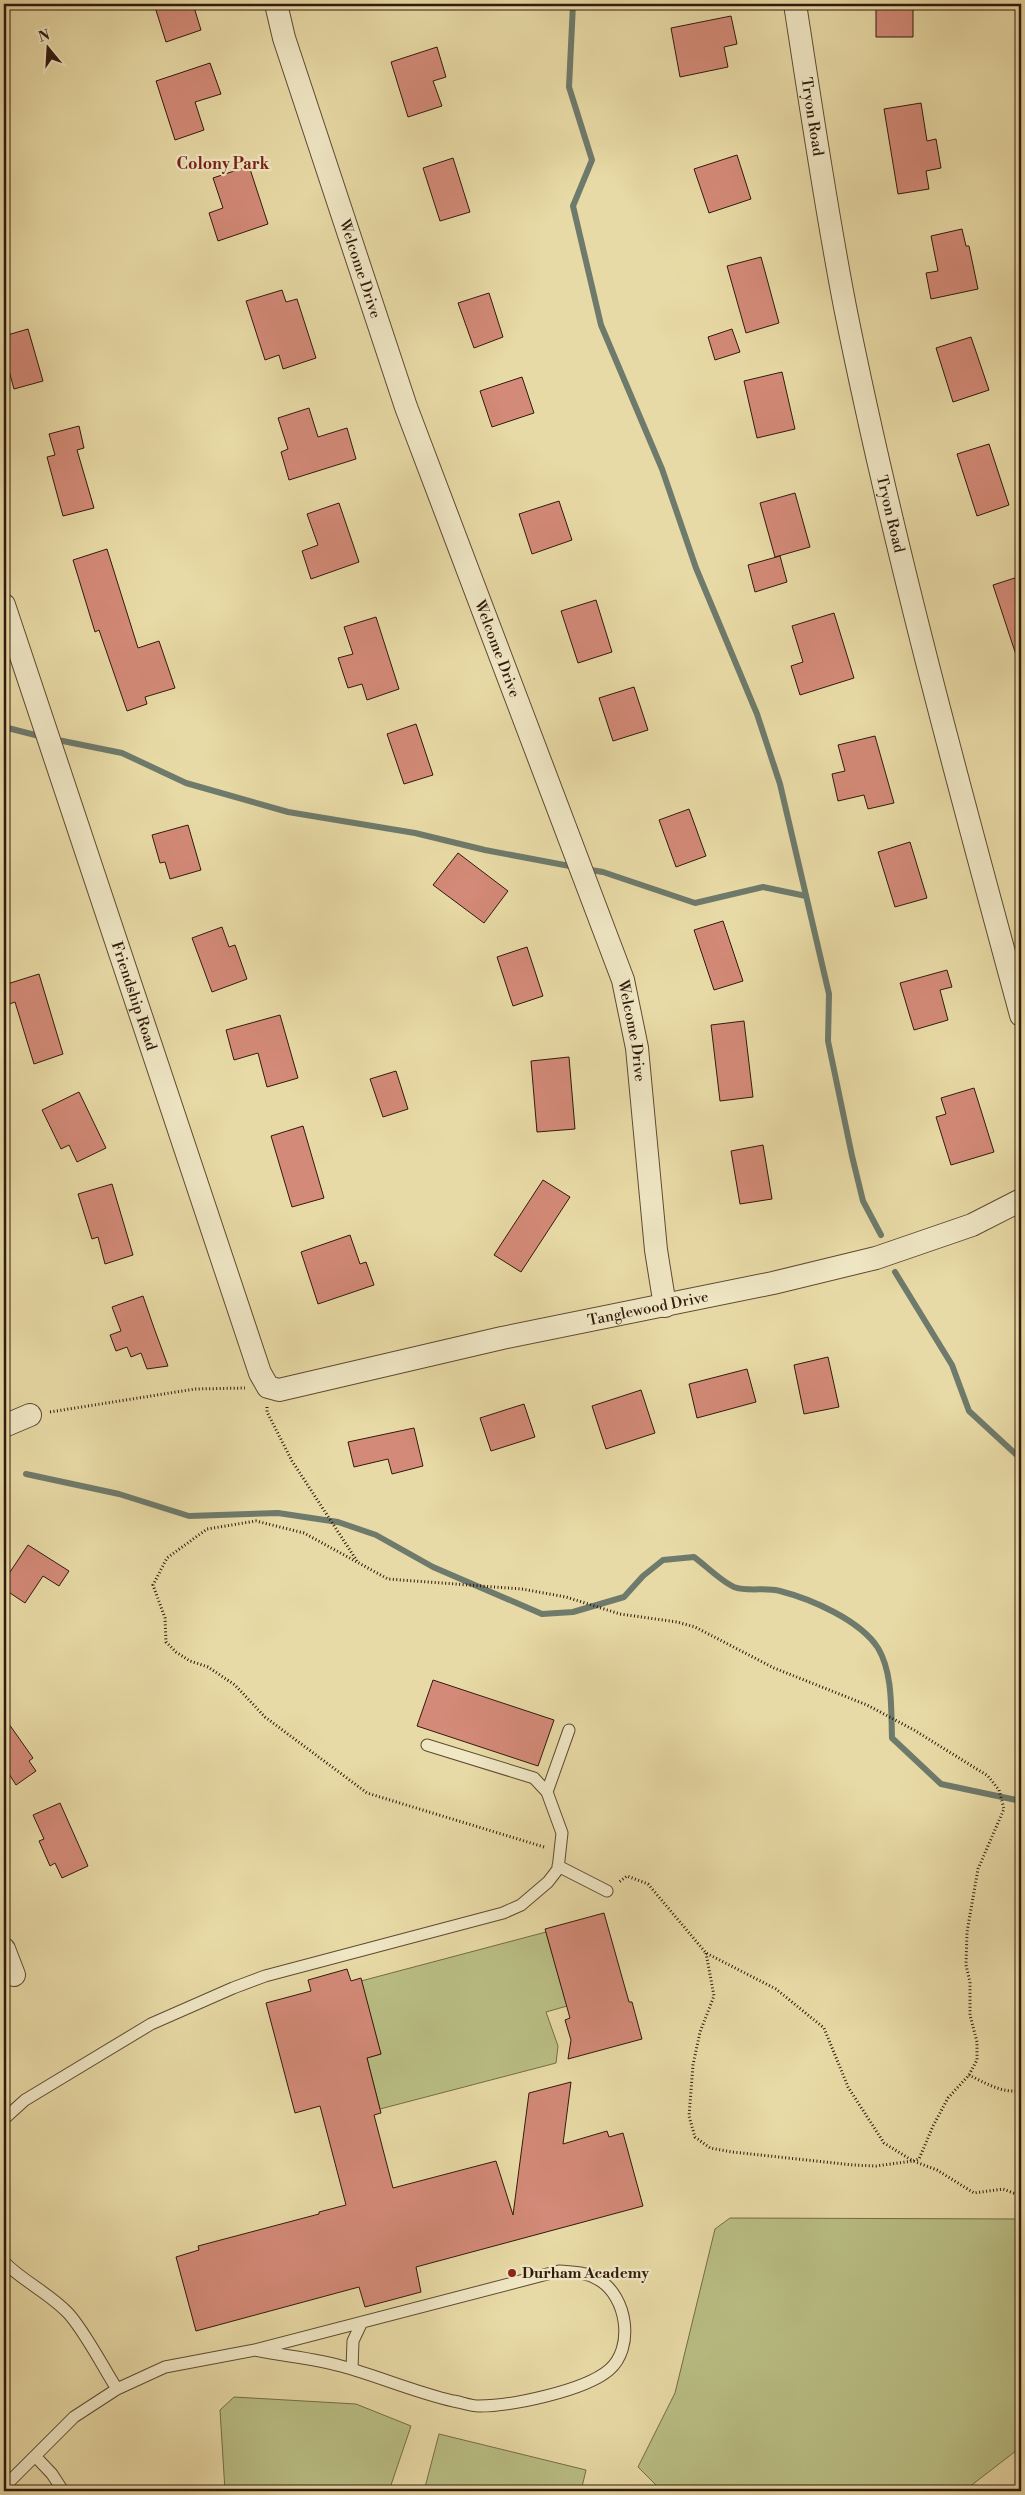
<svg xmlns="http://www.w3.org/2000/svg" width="1025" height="2495" font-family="'Libre Bodoni',serif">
	<rect width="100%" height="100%" fill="#e8daa6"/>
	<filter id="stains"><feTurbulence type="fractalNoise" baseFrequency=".004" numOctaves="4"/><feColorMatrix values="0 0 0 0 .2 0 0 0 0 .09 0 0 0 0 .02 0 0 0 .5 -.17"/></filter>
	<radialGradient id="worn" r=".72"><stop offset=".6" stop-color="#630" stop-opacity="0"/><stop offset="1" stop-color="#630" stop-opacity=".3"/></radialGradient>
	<path fill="#b9be84" stroke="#746c48" d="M546,1932L567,2006L546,2012L558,2046L556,2063L380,2109L367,2058L381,2054L361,1981Z
		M730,2218L1021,2219V2447L964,2491H662L638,2467L675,2393L715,2229Z
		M234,2397L356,2404L411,2426L389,2491H225L220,2410Z
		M439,2434L586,2470L581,2491H424Z"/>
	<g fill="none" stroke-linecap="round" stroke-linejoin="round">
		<path stroke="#6e7a6b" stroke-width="6" d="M573,4L569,87L592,160L573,206L601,325L662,469L696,568L757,714L780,784L829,994L828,1041L852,1156L863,1201L881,1235
			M4,727L43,737
			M53,739L122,753L186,783L288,812L415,833L485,850L575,867
			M585,869L603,872L695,903L763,887L806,896
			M895,1272L952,1365L969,1411L1021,1459
			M26,1474L119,1494L189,1516L278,1513L338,1522L376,1535L433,1567L542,1614L573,1612L624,1597L643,1576L663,1560L694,1557C705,1565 722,1582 734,1587C747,1592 766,1587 780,1591C811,1599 860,1620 878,1648C893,1673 891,1710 892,1738L941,1784L1021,1801"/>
	</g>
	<path fill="#d38a78" stroke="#301a0c" d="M154,4H193L201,30L166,42Z
		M876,4H913V37H876Z
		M731,16L737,44L724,47L728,67L680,77L671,28Z
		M437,47L446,77L433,81L442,106L408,117L391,62Z
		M210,63L221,94L195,102L204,130L175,140L156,81Z
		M921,103L927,141L936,139L941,168L926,171L929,189L898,194L884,109Z
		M737,155L751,199L709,213L694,169Z
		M453,158L470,212L440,221L423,168Z
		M249,166L268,224L218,241L209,213L223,208L213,178Z
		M962,229L966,246H969L978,289L931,299L926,273L938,271L931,236Z
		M761,257L779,323L746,333L727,266Z
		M282,290L286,302L297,299L316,358L283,369L279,355L265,360L246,301Z
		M489,293L503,337L474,348L458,303Z
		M28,329L43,381L14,389L4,353V336Z
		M732,329L740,352L715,360L708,337Z
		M971,337L989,390L953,402L936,348Z
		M782,372L795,429L757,438L744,381Z
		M522,377L534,413L492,427L480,391Z
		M309,408L318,437L347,428L356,459L289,480L281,452L288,449L278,418Z
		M79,426L84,448L77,450L94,508L63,516L47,457L55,455L49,434Z
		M989,444L1009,505L977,516L957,454Z
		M795,493L810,547L775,557L760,503Z
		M559,501L572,540L532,554L519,514Z
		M339,503L359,562L311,579L302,551L318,545L307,514Z
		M107,549L138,648L159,641L175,688L145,697L147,704L127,711L99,630L95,632L73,560Z
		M780,556L787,582L755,592L748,565Z
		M1021,576V661H1018L993,585Z
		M596,600L612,652L578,663L561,611Z
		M834,613L854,678L800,695L791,666L803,662L792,626Z
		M376,617L399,689L367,700L362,684L348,688L338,658L353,654L344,627Z
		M634,687L648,730L613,741L599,698Z
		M416,724L433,775L404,784L387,734Z
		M875,736L894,803L868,809L864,795L838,801L832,774L845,771L838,745Z
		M689,809L706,856L676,867L659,820Z
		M188,825L201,870L170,879L165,862L160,863L152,835Z
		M910,842L927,898L895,907L878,852Z
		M458,853L508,891L484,923L433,885Z
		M723,921L743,981L714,990L694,930Z
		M222,927L229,947L235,945L247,979L212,992L192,938Z
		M527,947L543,996L513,1006L497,957Z
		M947,970L952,987L940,990L948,1020L914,1030L900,983Z
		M39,974L63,1054L34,1064L15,1002L4,1006V985Z
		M280,1015L298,1078L267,1087L258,1053L234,1060L226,1030Z
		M744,1021L753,1097L720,1101L711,1025Z
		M569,1057L575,1129L537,1132L531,1061Z
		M396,1071L408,1109L383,1117L370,1079Z
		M974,1088L994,1152L951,1165L936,1117L946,1114L941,1098Z
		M79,1092L106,1148L77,1162L69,1145L61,1149L42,1110Z
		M303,1126L324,1198L292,1207L271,1136Z
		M763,1145L772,1199L740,1204L731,1151Z
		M543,1180L570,1197L521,1272L494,1255Z
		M112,1184L133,1255L105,1264L98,1237L92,1239L78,1194Z
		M350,1235L360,1264L366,1262L374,1285L318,1304L301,1252Z
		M143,1296L154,1328L168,1366L147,1369L141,1353L131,1357L127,1347L116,1351L110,1335L121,1331L112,1307Z
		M828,1357L839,1407L804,1414L794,1365Z
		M747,1369L756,1402L697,1418L689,1384Z
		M641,1390L655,1433L606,1449L592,1406Z
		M524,1404L535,1437L491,1451L480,1418Z
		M414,1428L423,1466L392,1474L388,1459L354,1467L348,1442Z
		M28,1545L69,1571L59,1586L43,1576L25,1603L4,1589V1581Z
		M433,1680L554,1720L538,1766L417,1726Z
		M4,1717L33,1758L29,1761L36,1771L16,1785L4,1766Z
		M60,1803L88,1866L62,1878L55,1863L50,1866L39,1841L44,1839L33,1815Z
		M604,1913L629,2002H632L642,2039L568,2059L571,2040L565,2020L570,2018L545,1929Z
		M347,1969L351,1981L361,1978L381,2054L367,2058L381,2113L374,2115L393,2188L496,2161L513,2215L529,2093L571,2082L563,2144L607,2131L609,2137L623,2133L643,2206L416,2267L421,2292L365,2307L359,2287L196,2331L176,2257L199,2250L198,2246L319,2214V2212L346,2205L320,2106L295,2113L266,2003L311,1991L308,1980Z"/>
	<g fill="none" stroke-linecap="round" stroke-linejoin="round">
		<g stroke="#5e4a32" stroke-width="13">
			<path id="service" d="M547,1792L569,1730
				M558,1866L607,1891
				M4,2119L25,2100L151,2024L233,1988L265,1976L503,1913L521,1905L548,1882L558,1869L562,1833L547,1792L534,1778L427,1745
				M4,2262C24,2282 49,2293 68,2313C84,2330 103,2367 117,2389
				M559,2271C574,2272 586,2272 599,2280C627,2296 635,2348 609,2370C584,2391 511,2406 479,2406C470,2406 461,2402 453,2401C414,2392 378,2376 341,2366C313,2358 283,2356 255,2350Z
				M352,2369L353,2341L362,2322
				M35,2456L52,2474L63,2491
				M4,2487L74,2417L117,2389L165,2367L255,2350"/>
		</g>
		<g stroke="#5e4a32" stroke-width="24">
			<g id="minor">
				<path id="s1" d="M276,4L284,38L406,407L623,980L637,1048L656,1250L665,1306"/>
				<path id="s2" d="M795,4C811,107 826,210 846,312C894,549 958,783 1021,1015"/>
				<path id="s3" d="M4,605L260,1373L268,1387L279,1390L502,1338L773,1283L876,1258L972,1225L1021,1200"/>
				<path d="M4,1426L30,1415"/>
				<path d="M4,1949L14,1975"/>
			</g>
		</g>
		<path stroke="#301a0c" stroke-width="3" stroke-dasharray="1 2.5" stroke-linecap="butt" d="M267,1407V1412L292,1461L357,1561
			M50,1412L195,1389L245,1388
			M544,1847L367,1793L265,1717L235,1685L208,1667L190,1661L176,1652L166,1642L165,1618L153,1585L167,1558L207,1529L256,1521L304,1533L388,1579L522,1589L566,1597L620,1614L677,1622L695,1627L774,1668L867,1705L914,1730L988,1776L999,1790L1004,1809L978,1869L967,1932L966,1965L970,1982V2015L977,2042V2060L969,2075L948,2098L933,2126L919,2159L913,2161L884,2143L848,2087L824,2028L776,1989L706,1953L648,1884L627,1876L619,1882
			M706,1953L714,1996L700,2032L693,2065L689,2116L695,2137L710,2148L732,2152L853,2165L876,2166L913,2161L937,2170L974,2193L1003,2189L1021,2196
			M969,2075C983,2082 1005,2095 1021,2090"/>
		<use href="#service" stroke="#f0e7c5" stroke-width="11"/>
		<use href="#minor" stroke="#f0e7c5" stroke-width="22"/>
	</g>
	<circle fill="#8f2418" stroke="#f0e7c5" stroke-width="2" cx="512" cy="2273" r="5"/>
	<g text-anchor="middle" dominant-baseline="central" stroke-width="4.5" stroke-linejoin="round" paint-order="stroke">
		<g font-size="15" fill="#301a0c" stroke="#f0e7c5">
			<text stroke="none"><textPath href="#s2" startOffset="114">Tryon Road</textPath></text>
			<text stroke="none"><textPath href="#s1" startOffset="278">Welcome Drive</textPath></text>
			<text stroke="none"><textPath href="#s2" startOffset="519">Tryon Road</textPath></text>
			<text stroke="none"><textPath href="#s1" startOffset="682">Welcome Drive</textPath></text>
			<text stroke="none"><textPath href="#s3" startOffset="412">Friendship Road</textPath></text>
			<text stroke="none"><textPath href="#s1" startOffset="1088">Welcome Drive</textPath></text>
			<text stroke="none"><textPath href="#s3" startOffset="1215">Tanglewood Drive</textPath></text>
		</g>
		<g font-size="15" font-weight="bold" fill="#301a0c" stroke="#f0e7c5" text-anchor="start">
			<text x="522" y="2273">Durham Academy</text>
		</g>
		<g font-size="16" font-weight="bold" fill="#7a1f14" stroke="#f0e7c5">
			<text x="223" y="164">Colony Park</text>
		</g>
	</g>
	<rect width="1025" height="2495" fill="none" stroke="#e8daa6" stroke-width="20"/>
	<rect x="5" y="5" width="1015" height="2485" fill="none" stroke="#301a0c" stroke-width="2.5"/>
	<rect x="10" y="10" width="1005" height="2475" fill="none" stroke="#301a0c"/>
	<g transform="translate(48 48) rotate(342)" stroke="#f0e7c5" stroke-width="4" paint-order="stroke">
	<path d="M0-4L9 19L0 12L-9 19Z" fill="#301a0c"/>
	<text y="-8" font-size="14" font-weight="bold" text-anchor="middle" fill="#301a0c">N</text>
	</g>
	<rect width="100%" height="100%" filter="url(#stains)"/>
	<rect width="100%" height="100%" fill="url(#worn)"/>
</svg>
